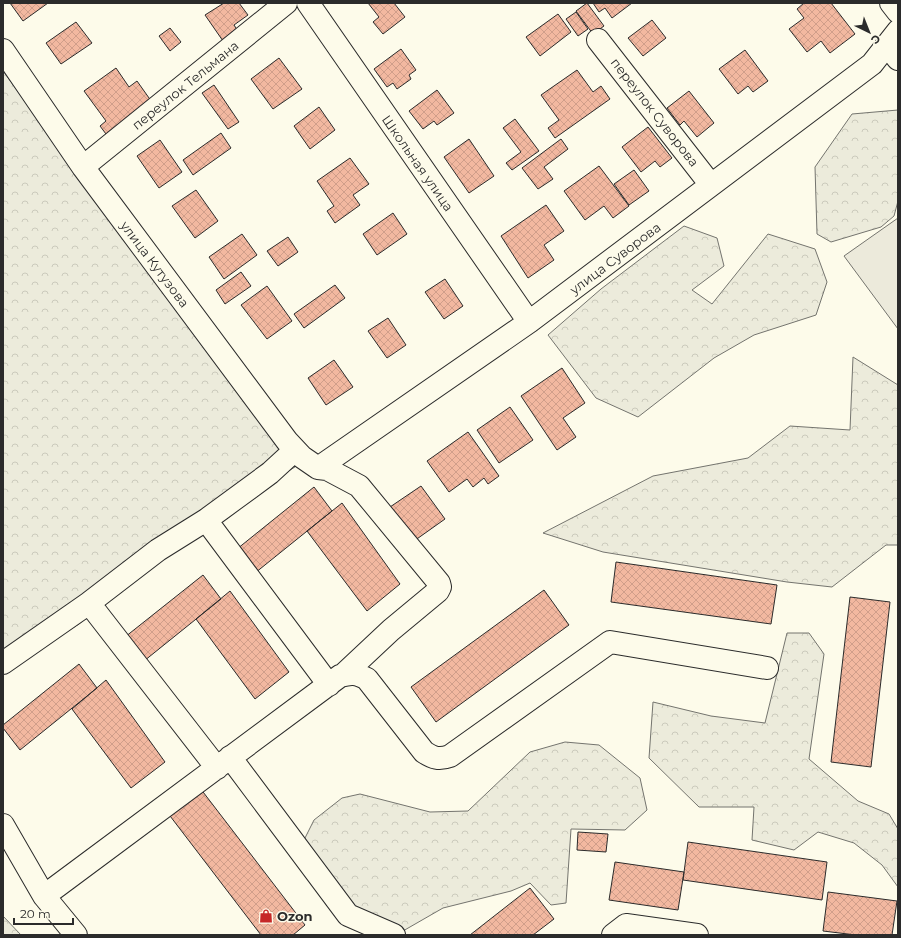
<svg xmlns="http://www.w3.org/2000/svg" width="901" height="938" font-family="Montserrat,sans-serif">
	<defs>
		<pattern id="forest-crowns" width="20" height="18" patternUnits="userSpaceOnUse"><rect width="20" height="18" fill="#ecebdb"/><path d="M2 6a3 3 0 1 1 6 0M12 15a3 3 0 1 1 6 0" fill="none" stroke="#cbcabc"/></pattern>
		<pattern id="building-cross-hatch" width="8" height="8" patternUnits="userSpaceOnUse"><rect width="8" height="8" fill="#f2b8a0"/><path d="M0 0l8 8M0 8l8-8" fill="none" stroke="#d09e8a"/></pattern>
	</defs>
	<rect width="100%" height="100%" fill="#fdfbea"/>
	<path fill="url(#forest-crowns)" stroke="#74746e" d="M3,71L295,467L183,535L79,624L15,662L3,667Z
		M898,110V201L894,216L881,227L831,242L817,234L815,167L852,114Z
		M684,226L717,238L724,266L692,290L712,304L768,234L815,249L827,282L816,315L754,335L714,358L638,417L596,398L548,335L601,289Z
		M853,357L898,385V545H886L832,587L787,582L603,552L543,533L653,476L748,458L790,426L850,430Z
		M787,633H809L824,654L809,759L858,801L889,814L898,829V887L882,865L854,843L818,832L794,850L752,840L754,807H699L649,758L653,702L711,716L765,723Z
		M565,742L599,745L640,778L647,810L625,830L571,829L566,903L551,905L530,883L511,891L443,908L396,935L379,933L299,850L314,820L342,798L360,794L430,812L468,811L530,752Z
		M3,916L21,935H3Z"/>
	<path fill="#eceadb" stroke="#74746e" d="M898,218V329L844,256Z"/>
	<path fill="url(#building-cross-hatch)" stroke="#2b2b2b" d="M10,3H48L23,21Z
		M224,3H239L248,15L234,25L238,31L223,41L205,15Z
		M368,3H394L405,17L383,34L373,22L379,17Z
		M587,3L604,26L593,34L576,11Z
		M593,3H632L612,18L605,8L599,12Z
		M804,3H831L855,34L830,53L821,41L807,52L789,29L804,18L797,9Z
		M576,12L588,29L578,36L566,19Z
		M558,14L571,32L540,56L526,37Z
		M652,20L666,38L643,56L628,38Z
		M76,22L92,43L61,64L46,43Z
		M170,28L181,42L170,51L159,36Z
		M401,49L416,70L409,75L411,79L397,89L393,83L387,87L374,69Z
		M745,50L768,81L753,92L748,86L738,94L719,69Z
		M279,58L302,89L273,109L251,79Z
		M116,68L129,87L137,81L154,105L109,138L100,126L106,121L84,91Z
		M577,70L593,92L601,86L610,99L555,138L548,128L559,120L541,95Z
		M214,85L239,122L228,129L202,93Z
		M437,90L454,113L437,125L434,121L423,129L409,111Z
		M689,91L714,123L697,137L684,121L680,125L667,108Z
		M319,107L335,130L310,149L294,126Z
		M515,119L539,151L512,170L506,163L521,152L503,128Z
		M648,127L672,158L660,167L655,161L641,172L622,147Z
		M221,133L231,148L193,175L183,160Z
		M469,139L494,176L469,193L444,157Z
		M561,139L568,149L544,167L553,179L538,189L522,168Z
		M160,140L182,172L159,188L137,156Z
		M350,158L369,184L353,195L360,205L335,223L327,211L334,206L317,181Z
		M599,166L629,206L613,218L604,206L585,220L564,191Z
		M634,170L649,191L629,205L614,184Z
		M196,190L218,221L195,238L172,206Z
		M546,205L564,231L544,245L554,260L528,278L501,236Z
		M393,213L407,234L377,255L363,234Z
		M242,234L257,255L224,279L209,257Z
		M288,237L298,252L278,266L267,251Z
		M241,272L251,286L225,304L216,290Z
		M445,279L463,306L444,319L425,292Z
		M335,285L345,298L304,328L294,314Z
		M267,286L292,321L267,339L241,305Z
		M388,318L406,345L387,358L368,331Z
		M334,360L353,387L326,405L308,378Z
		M562,368L585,403L563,418L576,437L557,450L521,396Z
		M510,407L533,440L499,463L477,430Z
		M468,432L499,476L488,484L484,478L473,487L467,479L449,492L427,461Z
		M421,486L445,519L414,541L390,507Z
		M314,487L332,511L255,573L237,549Z
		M342,503L400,584L367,611L307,531Z
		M616,562L777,585L771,624L611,602Z
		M203,575L221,599L144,661L125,637Z
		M544,590L569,625L436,722L411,687Z
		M230,591L289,672L255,699L196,619Z
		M850,597L890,602L871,767L831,762Z
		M79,664L97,688L20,750L3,728V725Z
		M106,680L165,762L131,788L72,709Z
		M200,788L305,925L293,935H261L167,812Z
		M578,832L608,834L606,852L577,850Z
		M688,842L827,862L822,900L683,880Z
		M615,862L684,872L678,910L609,900Z
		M530,888L554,919L533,935H470Z
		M828,892L897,901L892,935H856L823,931Z"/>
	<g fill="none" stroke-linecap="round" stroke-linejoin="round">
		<g stroke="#2b2b2b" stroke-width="24">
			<path id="minor" d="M308,3L529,322
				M891,3L898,12
				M598,40L711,185
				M887,45L898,59
				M3,50L83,167L287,441L302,457L318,468L327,469L359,486L439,583L440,587L438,591L391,630L343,675
				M83,167L286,3
				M318,468L529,322L872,64L898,31
				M206,520L329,685
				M89,603L217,768
				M3,663L89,603L158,550L206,520L270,473L295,450
				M230,757L348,915L394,935
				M3,825L44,896L76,935
				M44,896L340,676C352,673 356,673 367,679L424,752C433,758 439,760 450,756L610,642L767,668
				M613,935L626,925L697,935"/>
		</g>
		<use href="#minor" stroke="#fdfbea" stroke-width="22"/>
	</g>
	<defs>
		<g id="shop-bare" transform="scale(1.08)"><path d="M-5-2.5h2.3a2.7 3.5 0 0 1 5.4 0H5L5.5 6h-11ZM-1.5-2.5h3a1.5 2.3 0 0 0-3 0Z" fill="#c62828" stroke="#fdfbea" stroke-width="2.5" paint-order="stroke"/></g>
	</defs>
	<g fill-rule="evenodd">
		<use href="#shop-bare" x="266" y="916"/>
	</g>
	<g text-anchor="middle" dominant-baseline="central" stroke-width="3" stroke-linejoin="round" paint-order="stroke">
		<g font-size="13" fill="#2b2b2b" stroke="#fdfbea">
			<text transform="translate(185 85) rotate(-39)">переулок Тельмана</text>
			<text transform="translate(655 112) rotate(52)">переулок Суворова</text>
			<text transform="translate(418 163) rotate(55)">Школьная улица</text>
			<text transform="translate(615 258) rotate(-37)">улица Суворова</text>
			<text transform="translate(155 264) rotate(53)">улица Кутузова</text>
		</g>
		<g font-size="13" font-weight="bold" fill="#2b2b2b" stroke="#fdfbea" text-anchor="start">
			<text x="277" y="916">Ozon</text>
		</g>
	</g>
	<rect width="901" height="938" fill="none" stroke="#2b2b2b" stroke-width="8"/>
	<g transform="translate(869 32) rotate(137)" stroke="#fdfbea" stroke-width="3" paint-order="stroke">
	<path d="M0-3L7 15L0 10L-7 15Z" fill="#2b2b2b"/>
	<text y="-6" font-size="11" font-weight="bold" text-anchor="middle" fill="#2b2b2b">С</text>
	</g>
	<path d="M14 918v6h59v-6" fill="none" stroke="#2b2b2b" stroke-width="2"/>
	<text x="20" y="918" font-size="12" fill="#2b2b2b" stroke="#fdfbea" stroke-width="3" paint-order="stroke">20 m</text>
</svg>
